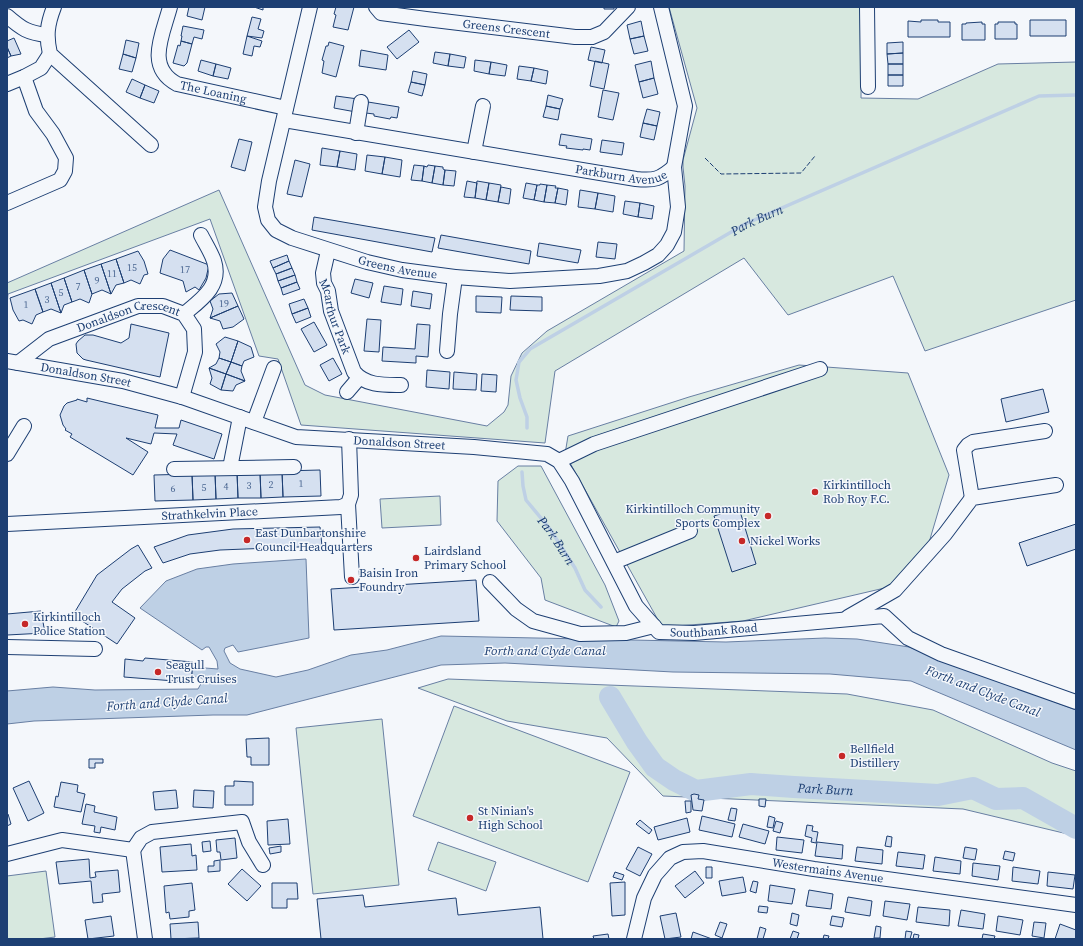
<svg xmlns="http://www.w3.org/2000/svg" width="1083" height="946" font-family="'Source Serif 4',serif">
	<rect width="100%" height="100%" fill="#f4f7fb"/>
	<path fill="#d7e8df" stroke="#687fa3" d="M669,7H862L861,98L918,99L998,64L1076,62V300L925,351L893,276L788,315L744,258L555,371L545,443L301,425L278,359L259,356L210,219L8,294L7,307V283L219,190L305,385L325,395L487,426L504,412L508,405L511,376L522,353L547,331L684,251L685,186L683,167V160L697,108Z
		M799,365L908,373L949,475L925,556L889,587L743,621L662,627L565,454L568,436L689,397Z
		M518,466H541L605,585L619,621L616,627L545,600L541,578L497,521L498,481Z
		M440,496L441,525L382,528L380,499Z
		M448,679L847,694L933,710L1052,763L1076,771V836L963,809L663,796L607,738L507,721L418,688Z
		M454,706L630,772L588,882L413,816Z
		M382,719L399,885L313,894L296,728Z
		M438,842L496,862L486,891L428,870Z
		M46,871L55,937L39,939H7V876Z"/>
	<path fill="#bed0e5" stroke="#687fa3" d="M306,559L309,638L238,652L233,645L225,648L224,651L230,663L240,669L276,677L308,670L351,655L387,650L441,636L726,642L825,638L857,639L909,647L1076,710V750L911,681L830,674L673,672L505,663L441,665L247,715H213L34,721L7,724V691L53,687L95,690L198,689L203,680L202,678L192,676V667L218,669L217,661L209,647H206L202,650L140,608L166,581L197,569L233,564Z"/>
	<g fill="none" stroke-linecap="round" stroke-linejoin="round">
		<g stroke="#bed0e5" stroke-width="3.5">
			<path id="s1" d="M527,428V417L520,398L516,380L519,362L530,349L745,224L1039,96L1076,95"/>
			<path id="s2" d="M522,472L523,486L526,500L550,529L575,568L585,590L601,607"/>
		</g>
		<path stroke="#bed0e5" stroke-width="22" id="s3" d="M610,697L637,742L655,767L674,780L696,791L751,784L794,787L938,795L973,788L996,799L1023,798L1076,828"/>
	</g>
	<path fill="#d5e0f0" stroke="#1d3f73" d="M189,7H205L202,20L187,16Z
		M254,7H263V10Z
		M336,7H354L348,30L333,27L336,15L334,14Z
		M604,7H614V9H604Z
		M252,17L261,19L258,29L264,31L262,38L247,36Z
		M921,20H938V22H950V37H908V21L921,22Z
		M1030,20H1066V36H1030Z
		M641,21L644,36L630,39L627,25Z
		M982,22V24H985V40H962V24H966V23Z
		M998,22H1015V24H1017V39H995V24H998Z
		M183,26L204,30L202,39L194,37L192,44L181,41L182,36H181Z
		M409,30L419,42L397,59L387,47Z
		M247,36L262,41L260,47L254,46L252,56L243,54Z
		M644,36L648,51L634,54L630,39Z
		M14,38L21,54L11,56L7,47V41Z
		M126,40L139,43L136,58L123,54Z
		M181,41L192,44L187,63L184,66L173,63L178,45L180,46Z
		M329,42L344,46L336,77L322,73L324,61L322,60L326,46H328Z
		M903,42V53L887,54V43Z
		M7,47L11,56L7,58Z
		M591,47L605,50L602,63L588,60Z
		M361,50L388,55L386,70L359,66Z
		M435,52L450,54L448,66L433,63Z
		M903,53V64H888L887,54Z
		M123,54L136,58L132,72L119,69Z
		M450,54L466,57L464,68L448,66Z
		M201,60L216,64L213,76L198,71Z
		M475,60L491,62L489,74L474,71Z
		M595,61L609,64L604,89L590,86Z
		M651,61L654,78L639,82L635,65Z
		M491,62L507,65L505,76L489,74Z
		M216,64L231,68L228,79L213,76Z
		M888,64H903V75H888Z
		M519,66L534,68L531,81L517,79Z
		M534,68L548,71L546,84L531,81Z
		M413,71L427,74L425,85L411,82Z
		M888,75H903V86H888Z
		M654,78L658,94L643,98L639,82Z
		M132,79L145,85L140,98L126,92Z
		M411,82L425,85L422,96L408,92Z
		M145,85L159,91L154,103L140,98Z
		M603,90L619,93L613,120L598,117Z
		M548,95L563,99L560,109L546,106Z
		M336,96L358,99L356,112L334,108Z
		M368,102L399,107L397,118L391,117L390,119L374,116V114L366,113Z
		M546,106L560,109L558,120L543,117Z
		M647,109L660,112L657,126L643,123Z
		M643,123L657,126L654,140L640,137Z
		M561,134L592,139L590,150L583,149V150L566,148L567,146L559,145Z
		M239,139L252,142L245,171L231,167Z
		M602,140L624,143L622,155L600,152Z
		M322,148L340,151L337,167L320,165Z
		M340,151L357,154L355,170L337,167Z
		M367,155L385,157L382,174L365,171Z
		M385,157L402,160L400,177L382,174Z
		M295,160L310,164L302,197L287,194Z
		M414,165L424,166L422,181L411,180Z
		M428,165L435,166L432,183L422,181L424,166L427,167Z
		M435,166L443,167V169L445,170L443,185L432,183Z
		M445,170L456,171L454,186L443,185Z
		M467,181L477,183L475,198L464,197Z
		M477,181L489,183L486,200L475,198Z
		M489,183L501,185L498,202L486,200Z
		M526,183L537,185L534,200L523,198Z
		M540,184L547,185L544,202L534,200L537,185H540Z
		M547,185L556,186L555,188H558L555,203L544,202Z
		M501,187L511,189L509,204L498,202Z
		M558,188L568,190L566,205L555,203Z
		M580,190L598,193L595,209L578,207Z
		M598,193L615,196L613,212L595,209Z
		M625,201L640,203L638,217L623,214Z
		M640,203L654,206L652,219L638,217Z
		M314,217L435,238L432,252L312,230Z
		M441,235L531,251L529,264L438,248Z
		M598,242L617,244L615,259L596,257Z
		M539,243L581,250L578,263L537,256Z
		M170,250L209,265L206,278L199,290L195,287L186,292L183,281L160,273L163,259Z
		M138,251L144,261L148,274L144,275L140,284L131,280L124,283L116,259Z
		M287,255L289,261L273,268L270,261Z
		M116,259L124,283L116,285L111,294L101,264Z
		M289,261L292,268L276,274L273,268Z
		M101,264L111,294L102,290L92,294L84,270Z
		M292,268L295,275L278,281L276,274Z
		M84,270L92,294L89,303L80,299L72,302L64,278Z
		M295,275L297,282L281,288L278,281Z
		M64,278L72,302L64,305L61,313L51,283Z
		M355,279L373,283L369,298L351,293Z
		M297,282L300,289L283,295L281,288Z
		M51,283L61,313L51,309L43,312L35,289Z
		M384,286L403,289L401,305L381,302Z
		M35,289L43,312L36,315L32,324L23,320L19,321L13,310L10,298Z
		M413,291L432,294L430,309L411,306Z
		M232,293L238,306L210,318L213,309L210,301L219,294Z
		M476,296L502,297L501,313L476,312Z
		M511,296L542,297V311L510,310Z
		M304,299L308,308L292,314L289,304Z
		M238,306L244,319L233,327L223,329L220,321L210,318Z
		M308,308L311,317L296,323L292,314Z
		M367,319L381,320L379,352L364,351Z
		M314,322L327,345L314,352L301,329Z
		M131,324L169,333L160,377L86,360L83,359L77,353L76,344L78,341L85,335H93L121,343L129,338Z
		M417,324L430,325L428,357L416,356V363L382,361L383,347L415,349Z
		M225,337L238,341L231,362L219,358L220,352L216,344Z
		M238,341L251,347L254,357L244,361L242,366L231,362Z
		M219,358L231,362L226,374L209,368L216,364Z
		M333,358L342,374L329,381L320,365Z
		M231,362L242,366L241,371L245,381L226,374Z
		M209,368L226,374L221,390L210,384L212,378Z
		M427,370L450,372L449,389L426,387Z
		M454,372L477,374L476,390L453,389Z
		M226,374L245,381L236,385L233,391L221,390Z
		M482,374L497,375L496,392L481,391Z
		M1043,389L1049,412L1006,422L1001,399Z
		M87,398L158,415L155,428H179L181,420L222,434L214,459L173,445L177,434L154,433L151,444L126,438L148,452L133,475L70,437L72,434L65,430L66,429L63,425L60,415L64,406L67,403L77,400V399L87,402Z
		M320,470L321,496L283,497L282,471Z
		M282,471L283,497L261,498L260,472Z
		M237,472H260L261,498H238Z
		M237,472L238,498L216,499L215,473Z
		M215,473L216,499L193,500L192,474Z
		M192,474L193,500L155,501L154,475Z
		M739,508L756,564L732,572L714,516Z
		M1076,524V549L1027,566L1019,543Z
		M320,527L322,546L220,550L190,554L163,563L154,547L188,535L233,529Z
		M138,545L152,568L145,571L122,589L112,602L135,618L117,644L73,615L97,575L131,549Z
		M476,580L479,621L334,630L331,589Z
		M41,611L45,633L7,635V614Z
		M145,658L193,662L191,681L187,682L124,677L125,659L143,661Z
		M269,738V765H251V757H247L246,739Z
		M89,759H103V763H95V768H89Z
		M29,781L44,813L28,821L13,788Z
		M234,781L253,782V805H225V786H234Z
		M61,782L78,785L77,792L85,794L81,812L54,807L56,796L58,797Z
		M176,790L178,808L155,810L153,792Z
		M194,790L214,791L213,808L193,807Z
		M694,794L699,795L698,799L704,800L702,811L693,810L691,795Z
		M759,799H766L765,807L759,806Z
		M685,801H691V812L686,813Z
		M86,804L95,806L94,812L117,817L115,830L101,827L100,833L94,832L95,826L82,824Z
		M731,808L737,809L735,821L728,820Z
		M7,814H8L11,824L7,826Z
		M702,816L735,824L732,837L699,830Z
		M769,816L775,818L773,828L767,827Z
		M687,818L690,832L658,840L654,827Z
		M288,819L290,844L268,845L267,821Z
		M640,820L652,830L649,834L636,824Z
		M776,821L783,823L780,833L773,831Z
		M743,824L769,831L765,844L739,837Z
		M807,825L813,826L812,831L818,832L816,843L811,842L812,838L805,836Z
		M887,836L892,837L891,847L885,846Z
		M777,837L804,840L802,853L776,850Z
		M235,838L237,858L221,860L220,852H217L216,840Z
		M210,841L211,851L203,852L202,842Z
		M817,842L843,845L842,859L815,856Z
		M191,844L192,856L196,855L197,870L162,872L160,847Z
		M281,846V852L270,854L269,848Z
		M638,847L652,854L640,876L626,869Z
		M857,847L883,850L882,864L855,861Z
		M965,847L977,849L975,860L963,858Z
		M1005,851L1015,853L1013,861L1003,859Z
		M898,852L925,855L923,869L896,866Z
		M935,857L961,861L960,874L933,871Z
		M89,859L90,878L96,877L95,872L118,870L120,892L102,894L103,902L93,903L91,881L59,884L56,862Z
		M220,860V871L208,872V866H214V861Z
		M973,863L1000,866L998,880L972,876Z
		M706,867H712V878H706Z
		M1013,867L1040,871L1038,884L1012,881Z
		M242,869L261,886L247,901L228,884Z
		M695,871L704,883L685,898L675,886Z
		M615,872L624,875L622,880L613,877Z
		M1048,872L1075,875L1073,889L1047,886Z
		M743,877L746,892L722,896L719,881Z
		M753,881L758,882L756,893L750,891Z
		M625,882V915L612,916L610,883Z
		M192,883L195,910L189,911V917L170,919L169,912L166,913L164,886Z
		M272,883H297L298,899H287V908H272Z
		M770,885L795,889L792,904L768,901Z
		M809,890L833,894L831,909L806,906Z
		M363,895L365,907L456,898L458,915L540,907L543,939H321L317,899Z
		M848,897L872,901L870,916L845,912Z
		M885,901L910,904L907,920L883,916Z
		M759,906L768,907L767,913L758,912Z
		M918,907L950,910L949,926L916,922Z
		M961,910L985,914L983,929L958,926Z
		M676,913L681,937L665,939L660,916Z
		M792,913L799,915L797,926L790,924Z
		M111,916L114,936L88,939L85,920Z
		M832,916L844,918L842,927L830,925Z
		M998,916L1023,920L1020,935L996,931Z
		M198,922L199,938L171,939L170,924Z
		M720,922L727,924L722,938L715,935Z
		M1034,922L1046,923L1044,938L1032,936Z
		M1060,924L1076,930V939H1055Z
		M876,926L881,927L880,938H874Z
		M760,927L766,929L763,939H757Z
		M793,931L799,933L797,939H790Z
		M906,931L912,932L910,939H905Z
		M693,932L712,939H691Z
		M608,934L609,939H594L593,936Z
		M914,934L919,935L918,939H913Z
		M983,934L995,936L994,939H982Z
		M824,935L829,936L828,939H823Z"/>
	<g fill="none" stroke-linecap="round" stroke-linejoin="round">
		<g stroke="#1d3f73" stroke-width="16">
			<g id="minor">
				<path d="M54,7C47,25 46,36 50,54L151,145"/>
				<path id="s4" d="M170,7C163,34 145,67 177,84L286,108"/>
				<path id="s5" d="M310,7L269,181L265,207L268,220L276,230L292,238L367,262L402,270L455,277L510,281L599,276L627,271L644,263L658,255L667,245L674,232L678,207L674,167L685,106L661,7"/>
				<path id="s6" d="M376,7L381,13L426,19L575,37H592L604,32L628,7"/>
				<path d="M867,7L868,87"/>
				<path d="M7,16C22,29 28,33 47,35"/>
				<path d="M7,84L24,77L41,68L50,54"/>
				<path id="s7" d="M284,120L636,179C655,181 660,179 674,167"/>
				<path d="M356,133L361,102"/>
				<path d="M474,152L483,106"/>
				<path d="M7,203L60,180L65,171L66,158L53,134L36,111L24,77"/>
				<path id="s8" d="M328,251L323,273L324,283L328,291L331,311L354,372C366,386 384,385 401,385"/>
				<path d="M184,314C201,300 222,286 214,261C211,252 205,243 201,235"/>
				<path d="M447,351L450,314L455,277"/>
				<path id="s9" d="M7,361L123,381L182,397L296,437L474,447L547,454L559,461L572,481L636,606L659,632L694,633L884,616L908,638L941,654L1076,702"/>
				<path id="s10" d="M18,363L49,339L138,306H163L184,314L194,329L195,352L182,397"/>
				<path d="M347,392L359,378"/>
				<path d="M254,422L274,368"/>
				<path d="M7,454L24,426"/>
				<path d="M559,461L594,444L820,369"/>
				<path d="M230,468L240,417"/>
				<path d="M174,469L294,467"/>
				<path d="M972,498L964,450L968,445L973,442L1045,431"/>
				<path d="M348,504L352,577"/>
				<path id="s11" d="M7,524L341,507L348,504L351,495L349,439"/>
				<path d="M614,562L690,531"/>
				<path d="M490,582L516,609L533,621L580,634L626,633L654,626"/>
				<path d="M848,617L895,590L945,534L972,498L1056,485"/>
				<path d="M7,647L95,649"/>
				<path d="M133,850L141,838L152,832L242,822L249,842L263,865"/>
				<path d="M133,850L145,939"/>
				<path d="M7,854L62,840L133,850"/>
				<path id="s12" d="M634,939L644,898L655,875L670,858L683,852L703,851L814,869L1076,905"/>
			</g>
		</g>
		<use href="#minor" stroke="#f4f7fb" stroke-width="14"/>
		<path stroke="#1d3f73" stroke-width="1" stroke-dasharray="5 2" stroke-linecap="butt" d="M705,158L721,174L801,173L815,156"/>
	</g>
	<g fill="#c62828" stroke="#f4f7fb" stroke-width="1.5">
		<circle cx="815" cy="492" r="4"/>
		<circle cx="768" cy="516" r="4"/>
		<circle cx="247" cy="540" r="4"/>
		<circle cx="742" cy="541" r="4"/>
		<circle cx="416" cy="558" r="4"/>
		<circle cx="351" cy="580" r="4"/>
		<circle cx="25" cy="624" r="4"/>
		<circle cx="158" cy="672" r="4"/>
		<circle cx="842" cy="756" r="4"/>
		<circle cx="470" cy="818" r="4"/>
	</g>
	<g text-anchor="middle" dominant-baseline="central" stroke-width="3" stroke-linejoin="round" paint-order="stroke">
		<g font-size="10" fill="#4b6792">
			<text x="132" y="267">15</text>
			<text x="185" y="269">17</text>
			<text x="112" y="273">11</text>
			<text x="97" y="280">9</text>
			<text x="78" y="286">7</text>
			<text x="61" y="292">5</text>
			<text x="47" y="299">3</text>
			<text x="224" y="303">19</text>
			<text x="26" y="304">1</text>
			<text x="301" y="483">1</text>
			<text x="271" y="484">2</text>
			<text x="249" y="485">3</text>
			<text x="226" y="486">4</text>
			<text x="204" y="487">5</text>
			<text x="173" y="488">6</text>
		</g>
		<g font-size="12" fill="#1d3f73" stroke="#f4f7fb">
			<text stroke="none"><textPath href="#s6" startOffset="134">Greens Crescent</textPath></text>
			<text stroke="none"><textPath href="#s4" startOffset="123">The Loaning</textPath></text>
			<text stroke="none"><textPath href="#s7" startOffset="342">Parkburn Avenue</textPath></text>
			<text stroke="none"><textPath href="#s5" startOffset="359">Greens Avenue</textPath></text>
			<text stroke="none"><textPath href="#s8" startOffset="68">Mcarthur Park</textPath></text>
			<text stroke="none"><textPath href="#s10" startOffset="123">Donaldson Crescent</textPath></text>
			<text stroke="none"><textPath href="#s9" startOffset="80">Donaldson Street</textPath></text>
			<text stroke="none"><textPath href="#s9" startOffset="403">Donaldson Street</textPath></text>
			<text stroke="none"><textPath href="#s11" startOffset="203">Strathkelvin Place</textPath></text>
			<text stroke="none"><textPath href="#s9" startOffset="819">Southbank Road</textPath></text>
			<text stroke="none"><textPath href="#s12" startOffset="251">Westermains Avenue</textPath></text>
		</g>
		<g font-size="12" fill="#1d3f73" stroke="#f4f7fb" text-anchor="start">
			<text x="823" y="485">Kirkintilloch<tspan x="823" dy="14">Rob Roy F.C.</tspan></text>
			<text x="760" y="509" text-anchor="end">Kirkintilloch Community<tspan x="760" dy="14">Sports Complex</tspan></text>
			<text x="255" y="533">East Dunbartonshire<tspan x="255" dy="14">Council Headquarters</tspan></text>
			<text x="750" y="541">Nickel Works</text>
			<text x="424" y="551">Lairdsland<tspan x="424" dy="14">Primary School</tspan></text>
			<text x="359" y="573">Baisin Iron<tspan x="359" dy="14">Foundry</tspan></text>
			<text x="33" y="617">Kirkintilloch<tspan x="33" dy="14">Police Station</tspan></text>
			<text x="166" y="665">Seagull<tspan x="166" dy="14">Trust Cruises</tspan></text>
			<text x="850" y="749">Bellfield<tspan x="850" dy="14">Distillery</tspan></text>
			<text x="478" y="811">St Ninian's<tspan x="478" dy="14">High School</tspan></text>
		</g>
		<g font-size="13" font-style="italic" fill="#1d3f73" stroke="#f4f7fb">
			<text stroke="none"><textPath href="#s1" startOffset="346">Park Burn</textPath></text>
			<text stroke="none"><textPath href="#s2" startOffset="79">Park Burn</textPath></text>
			<text x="545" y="650">Forth and Clyde Canal</text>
			<text transform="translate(983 691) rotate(21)">Forth and Clyde Canal</text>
			<text transform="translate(167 702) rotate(-4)">Forth and Clyde Canal</text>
			<text stroke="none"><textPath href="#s3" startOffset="261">Park Burn</textPath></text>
		</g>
	</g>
	<rect width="1083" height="946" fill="none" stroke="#1d3f73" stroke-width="16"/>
</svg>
